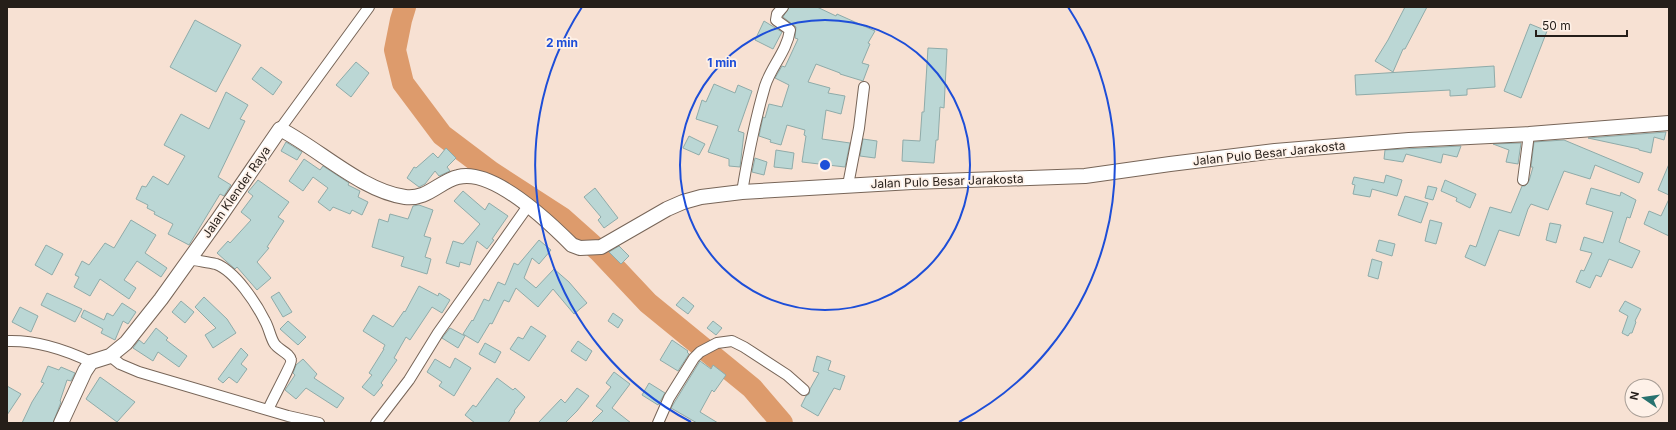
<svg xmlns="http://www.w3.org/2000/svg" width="1676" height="430" font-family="Inter,sans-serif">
	<rect width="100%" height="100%" fill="#f7e1d3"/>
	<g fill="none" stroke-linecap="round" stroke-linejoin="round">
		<path stroke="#dd9b6c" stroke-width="22" d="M405,7L401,20L395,50L403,83L442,135L491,172L562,218L599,251L648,303L752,388L782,423"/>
	</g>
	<path fill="#bbd7d5" stroke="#8faba9" d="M789,7H817L836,16L837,14L875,31L868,43L870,44L862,63L869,65L863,81L840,74V73L816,64L808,82L830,88L828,93L845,96L841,114L826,110L822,139L850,143L845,167L802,162L806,136L804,135L805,130L787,125L781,145L770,142L771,140L759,136L763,117L765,118L769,104L782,107L789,85L775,78L782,66L785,67L798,39L795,38L796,27L783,17Z
		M1405,7H1427L1405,49H1403L1393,72L1375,61L1388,40Z
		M195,20L241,45L216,92L170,67Z
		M764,21L782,32L773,49L755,40Z
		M1530,24L1547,31L1521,98L1504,91Z
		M928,48L947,49L944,108L940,107L938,140H936L934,163L902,161L903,140L920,141L922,112H924Z
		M356,62L369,73L351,97L336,85Z
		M1494,66L1495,87L1467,89V95L1450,96V90L1356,95L1355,75Z
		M261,67L282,82L273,95L252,79Z
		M714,84L735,93L738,85L752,91L738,131L744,133L740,167L729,166V159L708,152L718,126L696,119L702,100L706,102Z
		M226,92L248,105L240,119L245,121L218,177L231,185L224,196L220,194L189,245L168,234L173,224L154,214L155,212L147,208L148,205L136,199L142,186L146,187L153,176L168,185L185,156L164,145L181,114L209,129Z
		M1666,132L1664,140L1654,137L1651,153L1639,150V149L1588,138Z
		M689,136L705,144L699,155L683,148Z
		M863,139L877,141L875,158L860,156Z
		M1564,140L1643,173L1639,183L1595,165L1590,179L1564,171L1548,210L1531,204L1528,209L1519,236L1499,230L1485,266L1465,257L1470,245L1476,247L1490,207L1511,213L1522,186H1525L1529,181L1533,167H1531L1534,142Z
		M286,142L302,152L297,160L281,151Z
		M1521,143L1518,164L1506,162L1509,150L1493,144Z
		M1461,146L1457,157L1443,154L1441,163L1406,154L1403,162L1384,159L1385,150Z
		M446,148L456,158L447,167L450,171L439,176L435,171L425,184L419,187L407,178L414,167L416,168L433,153L438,158Z
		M776,150L794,153L792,169L774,167Z
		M755,158L767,162L764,175L752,172Z
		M304,159L320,170L323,166L349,183L348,185L360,191L358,197L368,202L362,215L352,210L350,214L333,207L330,211L318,202L328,188L313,177L303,191L289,181Z
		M1669,164V195L1658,190Z
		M1386,175L1402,180L1397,196L1372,189L1370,197L1353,194L1355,185L1352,184L1354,177L1384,183Z
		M258,180L289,202L278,217L284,221L267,247L269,248L257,262L271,278L257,290L237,267L235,269L217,253L228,241L230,243L251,220L241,212L253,196L248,192Z
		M1445,180L1476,194L1470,208L1456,201L1457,198L1441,191Z
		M1428,186L1437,188L1433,200L1425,198Z
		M595,188L618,218L604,228L598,220L601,217L584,197Z
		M1591,188L1620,196L1621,192L1636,200L1630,218L1627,217L1619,242L1640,251L1632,268L1609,259L1601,277L1596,275L1590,288L1576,282L1581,270L1584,271L1592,253L1580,250L1584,237L1603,243L1613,212L1586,204Z
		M463,191L485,210L489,203L508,216L492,239L494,240L487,249L477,241L470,265L460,262L459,267L446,263L453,241L463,244L480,224L454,201Z
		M1405,196L1428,203L1421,223L1398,215Z
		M1669,199V236L1644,224L1649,211L1661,216Z
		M419,205L433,210L424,236L431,238L425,257L431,259L427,274L401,266L404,257L372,247L379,219L388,222L390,214L408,219L413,206Z
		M131,220L156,235L145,253L167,268L161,277L137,261L124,280L136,288L129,299L100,279L90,296L74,287L79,277L75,275L82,261L89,265L105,243L114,248Z
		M1430,220L1442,223L1436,244L1425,241Z
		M1550,223L1561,225L1556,243L1546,240Z
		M539,240L551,250L539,264L532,258L524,278L536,288L554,269L569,282L587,303L574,314L553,289L538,307L516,288L509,302L504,300L492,324L490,323L478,343L463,334L472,320L473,321L484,299L489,301L498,282L505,285L514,263L518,265Z
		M1379,240L1395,244L1392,256L1376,251Z
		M46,245L63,254L52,275L35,265Z
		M619,246L629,256L621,264L609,252Z
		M1372,259L1382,262L1378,279L1368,276Z
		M419,286L438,296L439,293L450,300L442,313L432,307L410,340L406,337L394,358L397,360L381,383L383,385L374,396L362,387L372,375L369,373L384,349H383L385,345L363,331L373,315L393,327L404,311L405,312Z
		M279,292L292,312L283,317L271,297Z
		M47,293L82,309L75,322L41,305Z
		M204,297L227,319L236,333L213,348L205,335L216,328L195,307Z
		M683,297L694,306L688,314L676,305Z
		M181,301L194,312L185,323L172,312Z
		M1625,301L1641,309L1635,321L1636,322L1632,333H1630L1628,336L1622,333L1628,316L1619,311Z
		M122,303L136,312L128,324L123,321L115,340L101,333L103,329L81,317L84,310L104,320L107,313L113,316Z
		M20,307L38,316L31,332L12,322Z
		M613,313L623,320L618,328L608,321Z
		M288,321L306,337L298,345L280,329Z
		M713,321L722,328L716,335L707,328Z
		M531,326L546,336L529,361L510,349L518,337L523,339Z
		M156,328L168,338L166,340L187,356L179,367L158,352L153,361L133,348L139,340L144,344Z
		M450,328L465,336L458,348L442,338Z
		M672,340L688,351L687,352L689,354L678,371L660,360Z
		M578,341L592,351L586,361L571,351Z
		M485,343L501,352L495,363L479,354Z
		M241,348L248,355L241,364L247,369L237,383L229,377L223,383L218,379Z
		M817,356L831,361L828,370L845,376L840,390L834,388L818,416L801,406L806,396L809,394L810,389L819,373L813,371Z
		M455,358L471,368L454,396L439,386L442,382L427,372L435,359L450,368Z
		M303,359L317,374L314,378L344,398L337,408L306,388L296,399L285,390L295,375L293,373L296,365Z
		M700,361L711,369L713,365L726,375L714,392L712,390L700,412L718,423H697L671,408Z
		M48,366L59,370L61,367L75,373L71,381L67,380L60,401L61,402L53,423H22L32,402L44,383L41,382Z
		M614,372L630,384L612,408L631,423H591L603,411L596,406L611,387L606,383Z
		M100,377L135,402L117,422L86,399Z
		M497,378L513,390L515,388L525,397L514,411L515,412L508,423H475L465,415L473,405L476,407Z
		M649,383L665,393L658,405L642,395Z
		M7,386L21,394L7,415Z
		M577,388L589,396L577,411L565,423H538L561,399L565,403Z"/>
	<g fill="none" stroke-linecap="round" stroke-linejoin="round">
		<g stroke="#776558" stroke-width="12">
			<path id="street" d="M280,129L369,7
				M1523,180L1529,134
				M848,185L859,128L864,87
				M742,192C748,156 755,120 765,86C771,67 787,51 790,30L776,20L777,14L783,7
				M189,259C198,261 207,262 216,264C235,271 256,303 265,321C269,328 270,336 274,343C278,350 290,353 291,360C292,364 271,402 268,410
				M7,341C35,340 66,350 91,362
				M110,356L120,364L139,372L288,416L319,423
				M376,423L409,380L438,333L528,206
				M658,423L669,398L694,358L700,352L717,343L732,341L744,347L787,375L804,390"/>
		</g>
		<g stroke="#776558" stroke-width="16">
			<path id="secondary" d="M61,423L85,371L91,362L110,356L126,343L161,299L219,218L280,129C319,149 362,191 405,197C427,200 440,181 458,177C493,168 549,222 572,245L580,248L601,247L667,209L683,202L701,197L742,192L912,182L1085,176L1170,164L1275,151L1409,140L1529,134L1669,123"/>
		</g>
		<use href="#street" stroke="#fff" stroke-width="10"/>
		<use href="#secondary" stroke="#fff" stroke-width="14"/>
	</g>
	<g fill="none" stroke="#1d4ed8" stroke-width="2">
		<circle cx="825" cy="165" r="145"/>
		<path d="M691 422A290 290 0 0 1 582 7M1068 7A290 290 0 0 1 959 422"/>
	</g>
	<g text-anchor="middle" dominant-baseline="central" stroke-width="3.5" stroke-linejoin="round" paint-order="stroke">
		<g font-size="12" fill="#251e19" stroke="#fef1e8">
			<text transform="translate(1269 153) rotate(-6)">Jalan Pulo Besar Jarakosta</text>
			<text transform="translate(947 181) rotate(-2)">Jalan Pulo Besar Jarakosta</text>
			<text transform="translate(236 192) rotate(-55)">Jalan Klender Raya</text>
		</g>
	</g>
	<circle cx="825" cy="165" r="6" fill="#1d4ed8" stroke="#fef1e8" stroke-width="2"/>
	<g font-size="12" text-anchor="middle" font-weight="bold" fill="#1d4ed8" stroke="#fef1e8" stroke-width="3.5" stroke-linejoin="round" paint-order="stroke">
		<text x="562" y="47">2 min</text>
		<text x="722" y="67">1 min</text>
	</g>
	<rect width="1676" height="430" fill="none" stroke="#251e19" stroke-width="16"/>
	<g transform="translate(1644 398) rotate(283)"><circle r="19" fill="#fef1e8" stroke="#a79d95"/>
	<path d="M0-3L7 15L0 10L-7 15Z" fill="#28726f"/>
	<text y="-6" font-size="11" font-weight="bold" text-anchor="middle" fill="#251e19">N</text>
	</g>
	<path d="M1536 30v6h91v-6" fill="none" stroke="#251e19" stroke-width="2"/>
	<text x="1542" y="30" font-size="12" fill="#251e19" stroke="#fef1e8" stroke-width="3" paint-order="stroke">50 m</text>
</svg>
